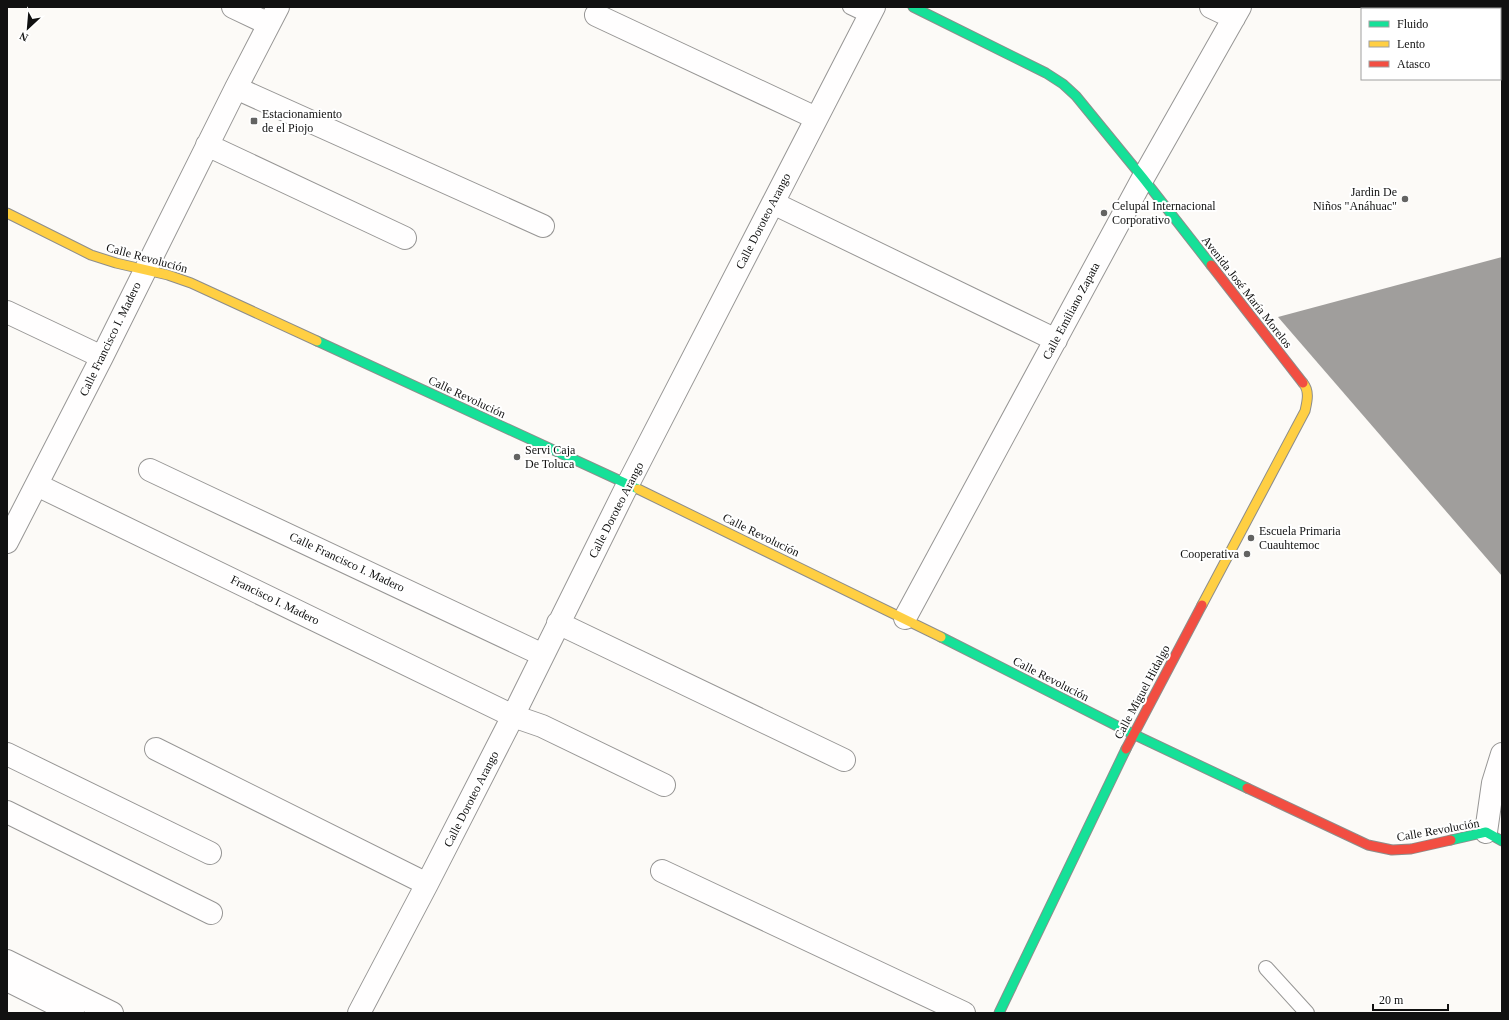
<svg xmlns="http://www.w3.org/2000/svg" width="1509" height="1020" font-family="Georgia,serif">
	<rect width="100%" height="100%" fill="#fcfaf7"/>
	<path fill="#a09e9c" d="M1502,257V576L1278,317Z"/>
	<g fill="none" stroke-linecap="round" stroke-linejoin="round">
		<g stroke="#979695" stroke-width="16">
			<path id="lane" d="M850,7L869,16
				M1266,968L1307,1013"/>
		</g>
		<g stroke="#979695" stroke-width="24">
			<path id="street" d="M233,7L269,24
				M1211,7L1234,18
				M596,15L816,118
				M236,88L543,226
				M207,145L405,238
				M773,203L1056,340
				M7,312L102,357
				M150,470L543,655
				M37,485L513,716L542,726L664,785
				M7,542L102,357L236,88L278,7
				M905,618L1143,178L1240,7
				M558,623L844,760
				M156,749L427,884
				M7,754L210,853
				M7,812L211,913
				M1486,832L1493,783L1502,754
				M662,871L964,1013
				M7,961L112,1013
				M7,980L73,1013
				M359,1013L427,884L513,716L628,484L874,7"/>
		</g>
		<g stroke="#8d8d8b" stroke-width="11">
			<path id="fast" d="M913,7L1046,73L1063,84L1076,96L1143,178L1211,265
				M317,341L638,489
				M941,637L1133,734L1247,788
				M1451,840L1486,832L1502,841
				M999,1013L1126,749"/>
		</g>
		<g stroke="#8d8d8b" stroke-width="11">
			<path id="slow" d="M7,213L91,255L116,263L168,275L191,283L317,341
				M638,489L941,637
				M1202,605L1305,411C1307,402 1310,391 1303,383"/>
		</g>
		<g stroke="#8d8d8b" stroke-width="11">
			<path id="jam" d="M1211,265L1303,383
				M1126,749L1202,605
				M1247,788L1368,845L1392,850L1411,849L1451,840"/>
		</g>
		<use href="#lane" stroke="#fffefe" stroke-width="14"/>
		<use href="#street" stroke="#fffefe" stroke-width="22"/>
		<use href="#fast" stroke="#16e098" stroke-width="9"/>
		<use href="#slow" stroke="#ffcf43" stroke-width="9"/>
		<use href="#jam" stroke="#f24e42" stroke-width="9"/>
	</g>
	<g fill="#636362" stroke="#fff" stroke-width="1.5">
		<rect x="250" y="117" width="8" height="8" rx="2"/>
		<circle cx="1405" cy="199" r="4"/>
		<circle cx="1104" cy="213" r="4"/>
		<circle cx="517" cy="457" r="4"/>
		<circle cx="1251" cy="538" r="4"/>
		<circle cx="1247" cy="554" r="4"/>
	</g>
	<g text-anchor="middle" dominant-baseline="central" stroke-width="4" stroke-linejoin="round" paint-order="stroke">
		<g font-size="12" fill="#111" stroke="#fff" text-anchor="start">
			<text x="262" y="114">Estacionamiento<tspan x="262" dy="14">de el Piojo</tspan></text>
			<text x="1397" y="192" text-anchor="end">Jardin De<tspan x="1397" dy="14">Niños "Anáhuac"</tspan></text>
			<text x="1112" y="206">Celupal Internacional<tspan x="1112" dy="14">Corporativo</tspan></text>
			<text x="525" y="450">Servi Caja<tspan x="525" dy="14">De Toluca</tspan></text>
			<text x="1259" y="531">Escuela Primaria<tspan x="1259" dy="14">Cuauhtemoc</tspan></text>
			<text x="1239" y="554" text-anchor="end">Cooperativa</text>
		</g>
		<g font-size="12" fill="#111" stroke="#fff">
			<text transform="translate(763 221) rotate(-63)">Calle Doroteo Arango</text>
			<text transform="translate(147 258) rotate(15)">Calle Revolución</text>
			<text transform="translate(1247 292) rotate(52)">Avenida José María Morelos</text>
			<text transform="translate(1071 311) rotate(-62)">Calle Emiliano Zapata</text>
			<text transform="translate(110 339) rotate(-64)">Calle Francisco I. Madero</text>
			<text transform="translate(467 397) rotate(25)">Calle Revolución</text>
			<text transform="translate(616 510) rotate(-63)">Calle Doroteo Arango</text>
			<text transform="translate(761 535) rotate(26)">Calle Revolución</text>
			<text transform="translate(347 562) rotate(25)">Calle Francisco I. Madero</text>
			<text transform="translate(275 600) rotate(26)">Francisco I. Madero</text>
			<text transform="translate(1051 679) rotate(27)">Calle Revolución</text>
			<text transform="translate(1142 692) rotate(-62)">Calle Miguel Hidalgo</text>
			<text transform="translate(471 799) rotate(-63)">Calle Doroteo Arango</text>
			<text transform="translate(1438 830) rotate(-10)">Calle Revolución</text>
		</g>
	</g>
	<rect width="1509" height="1020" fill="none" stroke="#111111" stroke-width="16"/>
	<rect x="1361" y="8" width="140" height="72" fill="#ffffff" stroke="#a0a0a0"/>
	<rect x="1369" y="21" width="20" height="6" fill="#16e098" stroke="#a0a0a0"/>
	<text x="1397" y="28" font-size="12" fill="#111111">Fluido</text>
	<rect x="1369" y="41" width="20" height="6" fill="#ffcf43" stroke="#a0a0a0"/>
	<text x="1397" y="48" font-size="12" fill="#111111">Lento</text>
	<rect x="1369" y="61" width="20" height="6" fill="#f24e42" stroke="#a0a0a0"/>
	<text x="1397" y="68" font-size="12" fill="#111111">Atasco</text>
	<g transform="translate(28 28) rotate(206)" stroke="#ffffff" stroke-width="3" paint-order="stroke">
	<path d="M0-3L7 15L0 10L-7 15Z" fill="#111111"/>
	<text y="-6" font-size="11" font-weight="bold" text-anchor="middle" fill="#111111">N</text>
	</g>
	<path d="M1373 1004v6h75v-6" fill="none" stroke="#111111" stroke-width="2"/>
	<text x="1379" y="1004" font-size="12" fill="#111111" stroke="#ffffff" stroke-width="3" paint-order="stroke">20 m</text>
</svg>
